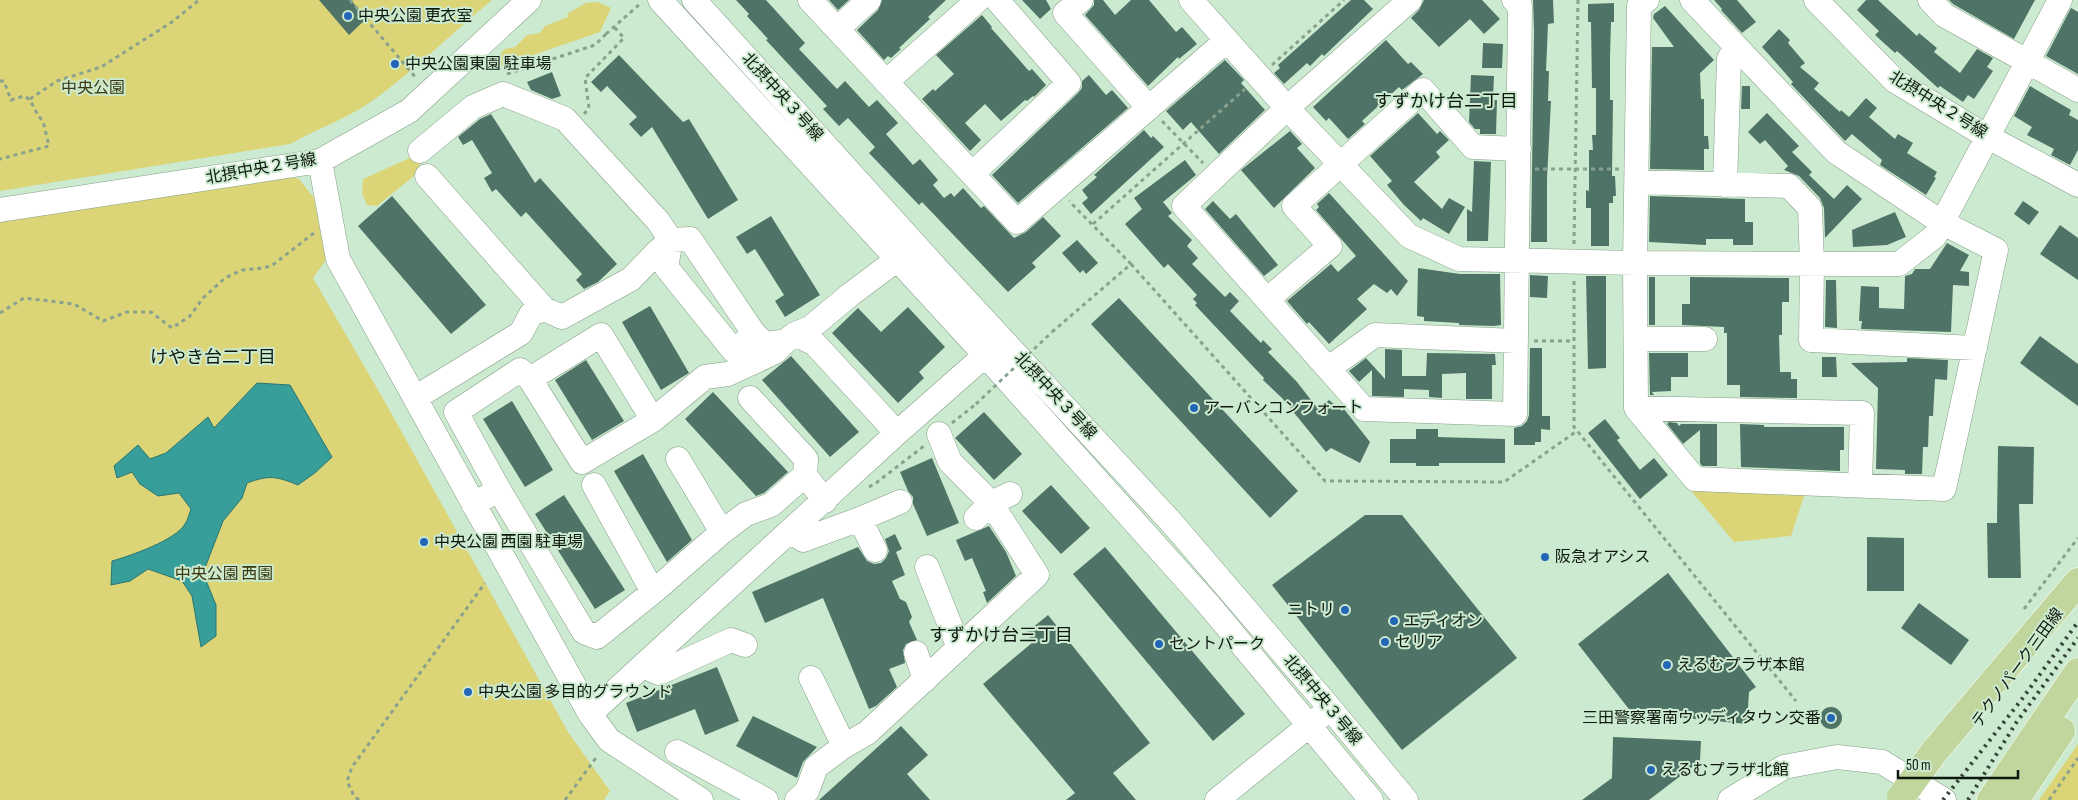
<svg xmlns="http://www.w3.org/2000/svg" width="2078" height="800" font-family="'Sofia Sans Condensed','Noto Sans JP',sans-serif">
	<rect width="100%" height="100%" fill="#cceacf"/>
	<path fill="#dbd578" d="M0,0H492C452,33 414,71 372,101C346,119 317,129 290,144L0,191Z
		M598,2L611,8L600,32L484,72L505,49L515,47L527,35L540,33L545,26L568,17L567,14L586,3Z
		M416,153L422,162L418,167L420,171L377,206L367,205L362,193L363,179L410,158Z
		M286,175L299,179L314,198L326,260L313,278L385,402L568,732L610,791L604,800H0V220Z
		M1689,488L1805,493L1791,536L1734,542Z
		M2078,744V800H2039Z"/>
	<path fill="#389e9a" stroke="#2b7670" d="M257,383L290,385L332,457L316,472L298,485C276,476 269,475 247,483L242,498L223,521L203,573L216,605V636L201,647L192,596L182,581L148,569L130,581L111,585L112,561C130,556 176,540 185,524C188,520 189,514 191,509L179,493L158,496L140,484L132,472L117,478L114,466L138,445L150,459L166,453L208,417L214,428Z"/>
	<path fill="#4f7467" d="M319,0H351L366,19L349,35Z
		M736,0H766L805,43L799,49L837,89L845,81L869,107L877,100L898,123L886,134L913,165L920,159L938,180L933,185L944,198L951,193L954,197L963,188L981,208L984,206L1014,238L1026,232L1043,217L1061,236L1032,263L1036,267L1008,292L922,202L919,205L892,177L869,153L875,147L848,118L839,126L823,109L827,106L766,40L768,39L747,16L749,14Z
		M829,0H849L838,10Z
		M882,0H946L928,17L930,19L899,48L901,49L891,58L888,56L884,60L857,30L878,10Z
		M1022,0H1046L1051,9L1040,19Z
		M1094,0H1103L1115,15L1131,0H1149L1176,32L1182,27L1197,44L1179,59L1178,57L1148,86L1085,15L1094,5Z
		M1351,0H1364L1373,9L1324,56L1322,54L1310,66L1307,63L1284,84L1274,73L1280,68L1278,65Z
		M1424,0H1482L1500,19L1484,34L1470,19L1439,47L1411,18L1419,10Z
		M1533,0H1553L1554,23L1548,24L1546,71H1549L1548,101H1551L1547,179V242H1531L1534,31Z
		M1714,0H1737L1756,22L1742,33L1721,10L1722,9Z
		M1866,0H1878L1917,36L1919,33L1937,48L1934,52L1960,73L1977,49L1993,58L1987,67L1993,71L1974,99L1968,95L1963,102L1940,86L1938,88L1897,51L1895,53L1875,35L1879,31L1857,10Z
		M1949,0H2035L2014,39L1953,4Z
		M1614,3V22H1611L1610,56V100H1613L1612,176H1615L1616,196H1613V203H1609V246H1591V208H1586V190L1589,191V150H1593L1592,135H1596V88H1592L1591,22H1588V4Z
		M1665,6L1714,60L1700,73L1701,99H1704V136H1708L1709,149H1704V170L1650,169L1652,47H1674L1653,18L1654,14Z
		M2071,8L2078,12V74L2046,56Z
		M982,15L992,27L991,28L1029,71L1032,69L1046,85L1034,97L1033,96L1027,101L1025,100L1001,121L985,104L965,123L981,140L970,151L922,99L933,89L935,91L954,74L936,55Z
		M1779,29L1790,40L1788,43L1805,63L1800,67L1819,83L1814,89L1840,112L1841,110L1849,117L1866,98L1877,108L1869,117L1895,139L1898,134L1913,143L1907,153L1937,172L1934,177L1936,178L1926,195L1880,165L1882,160L1852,134L1845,141L1791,84L1793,82L1762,47Z
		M1386,40L1408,64L1411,62L1423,74L1402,90L1399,87L1362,121L1365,124L1348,139L1329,118L1326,121L1313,107Z
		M1483,43L1503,44L1502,68H1482Z
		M619,55L683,122L689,119L738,200L708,219L652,127L641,137L629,124L637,117L607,86L601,92L591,82Z
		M1225,60L1244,80L1241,83L1265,110L1219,154L1191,122L1183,130L1166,111Z
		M552,72L561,96L552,99L531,90L527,82Z
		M1089,75L1106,95L1112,90L1128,108L1018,203L992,175L1078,93L1082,88V81Z
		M1471,75L1494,76L1493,100H1497L1496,134H1480V129H1475L1469,122Z
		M1742,86H1750V109H1741Z
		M2030,86L2071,110L2069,115L2078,120V150L2070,165L2051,155L2054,149L2027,135L2032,127L2014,116Z
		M1418,113L1437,134L1440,131L1449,140L1436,152L1440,157L1414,182L1442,209L1449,198L1465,207L1449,234L1423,218L1421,221L1404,205L1387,185L1392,181L1370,156Z
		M1767,113L1799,146L1792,152L1812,172L1809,175L1834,199L1847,185L1862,199L1825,238L1824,208L1820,198L1799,176L1784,170L1788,166L1765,140L1760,144L1748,132Z
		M491,114L535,183L540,178L617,264L598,282L584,289L576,280L582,274L526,212L521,217L496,189L492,192L484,178L492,173L472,140L463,145L458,137L480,119Z
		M1144,130L1151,138L1153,136L1164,147L1091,214L1082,203L1088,198L1082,190L1097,177L1094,175Z
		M1290,131L1302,144L1297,148L1315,168L1274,208L1241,170Z
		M1185,160L1196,175L1163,202L1172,213L1168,216L1192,240L1187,246L1198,258L1192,264L1225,297L1230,292L1239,301L1230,311L1261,343L1263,340L1272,349L1268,352L1297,382L1318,409L1329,400L1342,411L1344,409L1370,442L1360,463L1331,448L1326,452L1282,398L1263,380L1264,378L1246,359L1195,305L1197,303L1193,299L1197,295L1168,264L1164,268L1125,224L1142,209L1134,198Z
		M1474,161L1491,162L1488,241H1467V209L1472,212Z
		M1329,193L1408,281L1397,296L1391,289L1387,293L1374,284L1357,299L1367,309L1329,344L1309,322L1307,324L1287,301L1331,264L1338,272L1356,256L1316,210L1319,207L1317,204Z
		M392,196L486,305L451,334L358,226Z
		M1650,196L1745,199V222H1753V245H1733V239H1706V245L1649,242Z
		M1213,201L1230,219L1236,214L1278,265L1264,276L1205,209Z
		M2023,201L2039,212L2029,225L2014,214Z
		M1895,212L1906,237L1887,245L1853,247L1852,230Z
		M771,216L820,295L785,317L775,301L784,295L755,249L747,254L736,237Z
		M2060,225L2078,238V280L2040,254Z
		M1077,240L1098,263L1086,274L1083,270L1080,273L1062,253Z
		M1947,243L1969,255L1960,271L1969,272V286L1953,285L1951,332L1861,329L1862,321H1859L1861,286L1879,287V308L1904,309L1905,276L1912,274L1915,269H1930Z
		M1418,268L1460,274H1500L1501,325L1494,326L1459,325V323L1424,321V317L1417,316Z
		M1530,275L1548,276L1547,298L1530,297Z
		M1586,276H1606V368L1588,369Z
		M1649,277H1655V325H1649Z
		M1690,277L1789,278V302H1782V335H1779L1780,372H1791V379H1797V398L1740,397V385H1727V333H1724V327L1682,325V304H1690Z
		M1826,280H1836L1837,328L1825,327Z
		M1119,298L1298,491L1270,518L1091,324Z
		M650,306L689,373L661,390L622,322Z
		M908,307L945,347L919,372L924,378L898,403L832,333L858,308L881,332Z
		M2040,336L2078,364V406L2020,363Z
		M1530,348H1542V416H1550V430L1541,429V442H1535V445H1514V428L1522,426L1527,421L1529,415Z
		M1385,349L1402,350V376H1426L1427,353L1495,354L1496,365H1492V399H1466V373L1442,374V398L1429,397V390L1404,389V397L1372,396V370L1359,382L1349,371L1366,358L1385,379Z
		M1649,353H1688V377H1671V391L1652,392L1654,395H1650Z
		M791,356L859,432L830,457L762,380Z
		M1822,357H1836L1837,377H1822Z
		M1907,358L1948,360L1947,380L1935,379L1933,416H1929L1928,447H1923L1922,474H1905V470L1876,469L1878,388L1851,363L1907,362Z
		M586,360L624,421L592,440L555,380Z
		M713,392L788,472L764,493L756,496L685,419Z
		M512,401L553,470L525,487L483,419Z
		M984,412L1022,454L994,480L955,438Z
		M1605,419L1620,438L1617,440L1640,470L1654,458L1668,475L1640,499L1588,433Z
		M1669,422L1677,423L1679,426L1681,424H1717V466H1702L1700,463V430L1683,444L1667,424Z
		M1740,424L1764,425V427H1844V450H1840V471L1741,467Z
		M1416,429H1438V437L1505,439V463H1439V466H1416V463H1390V439H1416Z
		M1998,446L2034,447L2033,504H2019L2021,578H1988L1987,523H1997Z
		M643,454L692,540L667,562L614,471Z
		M932,458L959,523L927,536L913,504V497L908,491L900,472Z
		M1051,485L1090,528L1061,554L1022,511Z
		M564,495L625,590L595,609L535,514Z
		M1365,515H1402L1517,658L1402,750L1272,585Z
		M989,526L1006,552L1016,576L987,603L983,592L986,591L972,558L965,561L956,540Z
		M895,534L902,549L896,552L905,575L892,581L900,599L906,602L912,617L909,622L917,640L906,644L903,650L905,663L889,669L897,687L876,706L869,709L823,598L765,623L752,592L858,547L867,561L874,564L881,563L886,558L889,551L885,539Z
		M1867,537L1904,538V591H1867Z
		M1105,547L1245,714L1213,741L1073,574Z
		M1668,573L1756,687L1749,692L1747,724L1632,713L1578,644Z
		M1919,603L1969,640L1951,665L1901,628Z
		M1048,615L1150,743L1113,773L1136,800H1066L1075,793L983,684L1033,642L1026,633Z
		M717,667L739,721L705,735L695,709L637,732L626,703Z
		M1820 718a11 11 0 1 1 22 0a11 11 0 1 1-22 0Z
		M753,716L817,747L803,762L797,778L736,746Z
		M901,726L928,755L907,774L930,800H819Z
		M1613,737L1701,741L1700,761L1649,800H1582L1612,778Z"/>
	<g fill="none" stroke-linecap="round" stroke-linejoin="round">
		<g stroke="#849f87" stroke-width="25">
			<path id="minor" d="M660,0L985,355L1209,605L1371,800
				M694,0L938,270L1172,523L1330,708L1406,800
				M810,0L1017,222L1227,40
				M1081,0L1065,13L1149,108
				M1191,0L1287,108L1409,236L1459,259L1635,263L1859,264H1899L1935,236L2060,0
				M1410,0L1287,108L1184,206L1364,409L1515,414L1520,6L1514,0
				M1647,0L1639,6L1635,263L1636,408L1695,479L1944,489L1996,250L1941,222L1836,152L1692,0
				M1816,0L1895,81L1988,137L2078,185
				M1930,0L1944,15L2078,90
				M837,29L869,0
				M886,82L978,0
				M420,151L473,107L503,94L565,119L658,221L671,240L666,267L733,350L755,335L766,344L786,341L795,334L815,344L897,433
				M320,161L338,259L590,714L609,740L701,800
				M972,174L1069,83L997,0
				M427,176L544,309
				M1637,182L1789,186L1810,208L1812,263L1811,340L1975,348
				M1725,185L1729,59L1736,47
				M0,210L320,161L409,111L529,0
				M1268,299L1330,246L1294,206L1423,90L1473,147L1519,149
				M795,334L810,328L851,294L898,259
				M1636,339H1705
				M1329,368L1375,335L1516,341
				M530,379L582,462L653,420
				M415,398L521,333L531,314L544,309L562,317L631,279L657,252L671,240L690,239L755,335
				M750,398L806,459L805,475
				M1636,408L1862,413L1860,485
				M678,459L722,532
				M594,485L653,592
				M499,490L584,632L597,637L653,592L722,532L746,514L771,505L805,475L825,501
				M473,504L499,490L456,412L520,370L530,379L601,335L653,420L705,377L728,374L775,352L785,342
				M976,518L991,503L1010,494
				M860,519L900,502
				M791,531L803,540L860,519L875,550
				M927,567L959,648
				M916,653L925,680
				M643,666L659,673L731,640L745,645
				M811,678L844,746
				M590,714L897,433L998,344
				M677,752L766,800
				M797,800L807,791L816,767L844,746L867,733L1037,575L991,503L950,462L939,434
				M1217,800L1321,716
				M1730,800L1784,767L1837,757L1882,762L1944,800"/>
		</g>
		<g stroke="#fff" stroke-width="29">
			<path id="major" d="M1934,752L2078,582
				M1991,800L2078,672
				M2015,800L2061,731"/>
		</g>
		<path stroke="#8aa28d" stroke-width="3" stroke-dasharray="4 4" stroke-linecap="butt" d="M350,0L417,79
			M606,34L641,3
			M1272,65L1344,0
			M507,74L595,45L607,33
			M0,81H4L11,100L24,96C34,101 34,113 43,121L49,146L0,159
			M30,99L57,81L101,67L172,22L199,0
			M584,114L589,108L585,78L624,38L614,27
			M1162,121L1203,163
			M1535,169H1619
			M1093,224L1245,89
			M1574,244L1578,0
			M1131,264L1325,481L1504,482L1577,431
			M1574,281V427L1796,701
			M0,313L24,298L74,304L103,321L127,312H151L172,328L190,316L203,298L225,278L242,270L264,268L274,264L314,233
			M1052,332L1131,264L1069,201
			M1534,341H1574
			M952,423L976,404
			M869,487L876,483L924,446
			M2024,609L2078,538
			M359,800L354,796L347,781L352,767L485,583
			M565,800L598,755
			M2049,800L2078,758"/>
		<use href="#minor" stroke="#fff" stroke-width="24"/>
		<use href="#major" stroke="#c1d69c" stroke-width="28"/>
		<path stroke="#374538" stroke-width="4" stroke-dasharray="2.5 5" stroke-linecap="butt" d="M1943,800L2022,699L2078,622
			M1968,800L2016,723L2078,638"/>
		<g stroke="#fff" stroke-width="29" stroke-linecap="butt">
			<path id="major-bridge" d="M1901,797L1934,752"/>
		</g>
		<path stroke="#8aa28d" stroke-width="3" stroke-dasharray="4 4" stroke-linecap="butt" d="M976,404L1052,332"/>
		<use href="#major-bridge" stroke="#c1d69c" stroke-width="28"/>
	</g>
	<g fill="#2365b6" stroke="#cceacf" stroke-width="2">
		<circle cx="348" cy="16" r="5"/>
		<circle cx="395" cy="64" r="5"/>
		<circle cx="1194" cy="408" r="5"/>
		<circle cx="424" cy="542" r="5"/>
		<circle cx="1545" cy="557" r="5"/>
		<circle cx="1345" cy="610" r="5"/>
		<circle cx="1394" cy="621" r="5"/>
		<circle cx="1385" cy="642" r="5"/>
		<circle cx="1159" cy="644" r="5"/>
		<circle cx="1667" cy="665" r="5"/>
		<circle cx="468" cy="692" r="5"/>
		<circle cx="1831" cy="718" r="5"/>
		<circle cx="1651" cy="770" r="5"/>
	</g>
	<g text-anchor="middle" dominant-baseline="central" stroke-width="4" stroke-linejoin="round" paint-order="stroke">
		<g font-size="16" fill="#0e180f" stroke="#cceacf" text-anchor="start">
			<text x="358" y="16">中央公園 更衣室</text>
			<text x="405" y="64">中央公園東園 駐車場</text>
			<text x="1204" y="408">アーバンコンフォート</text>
			<text x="434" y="542">中央公園 西園 駐車場</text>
			<text x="1555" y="557">阪急オアシス</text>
			<text x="1335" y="610" text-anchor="end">ニトリ</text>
			<text x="1404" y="621">エディオン</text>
			<text x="1395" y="642">セリア</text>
			<text x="1169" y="644">セントパーク</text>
			<text x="1677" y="665">えるむプラザ本館</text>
			<text x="478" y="692">中央公園 多目的グラウンド</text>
			<text x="1821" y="718" text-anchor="end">三田警察署南ウッディタウン交番</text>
			<text x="1661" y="770">えるむプラザ北館</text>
		</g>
		<g font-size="16" fill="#3b3810" stroke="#cceacf">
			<text x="93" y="88">中央公園</text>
			<text x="224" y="574">中央公園 西園</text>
		</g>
		<g font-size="16" fill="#0e180f" stroke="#cceacf">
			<text transform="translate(782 97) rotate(48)">北摂中央３号線</text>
			<text transform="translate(1938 105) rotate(32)">北摂中央２号線</text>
			<text transform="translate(261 169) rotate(-10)">北摂中央２号線</text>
			<text transform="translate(1055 396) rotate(47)">北摂中央３号線</text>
			<text transform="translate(2018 668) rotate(-54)">テクノパーク三田線</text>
			<text transform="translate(1322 700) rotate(50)">北摂中央３号線</text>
		</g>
		<g font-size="18" fill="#0e180f" stroke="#cceacf">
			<text x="1446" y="101">すずかけ台二丁目</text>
			<text x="213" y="357">けやき台二丁目</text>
			<text x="1001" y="635">すずかけ台三丁目</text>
		</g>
	</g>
	<path d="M1898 770v8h120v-8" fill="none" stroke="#0e180f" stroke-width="2.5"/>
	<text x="1906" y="770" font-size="15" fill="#0e180f" stroke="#cceacf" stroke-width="4" paint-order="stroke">50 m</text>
</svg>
